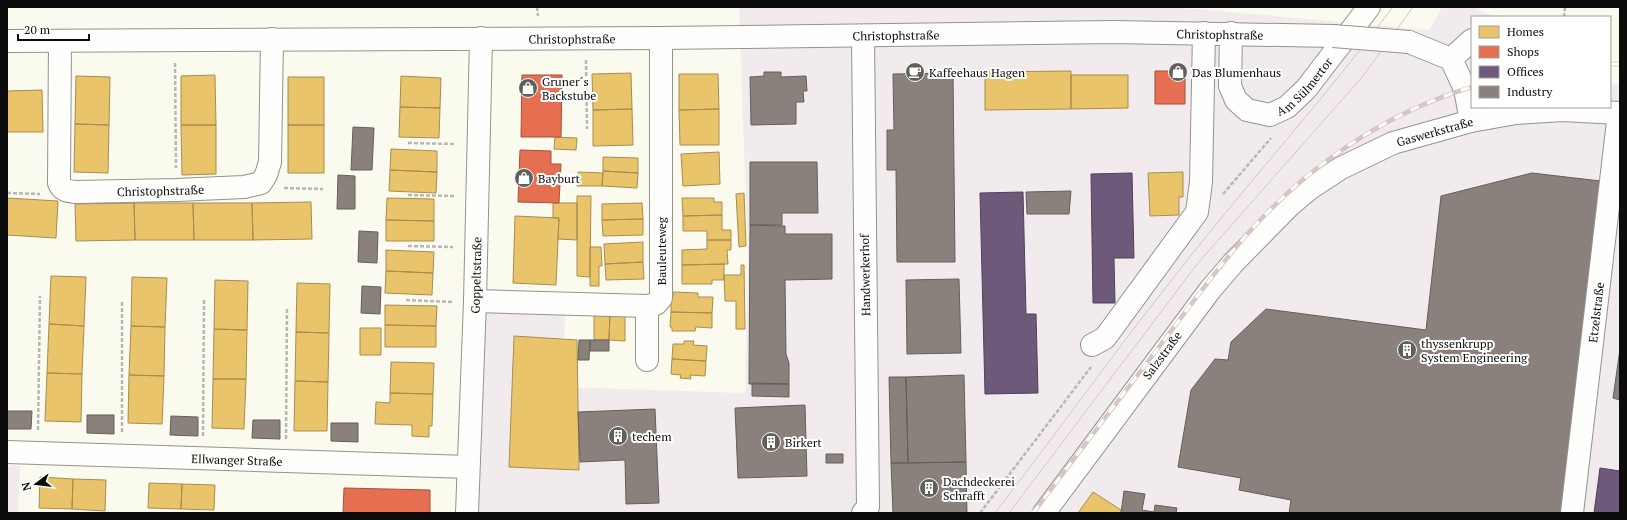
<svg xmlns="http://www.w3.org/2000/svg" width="1627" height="520" font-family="'PT Serif',serif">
	<rect width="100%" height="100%" fill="#fafaef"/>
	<path fill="#f2ebed" d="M739,7H1158L1196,9L1429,30L1442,7H1476L1483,13L1506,17H1472V107H1610V84L1620,85V513H467L483,307L565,312L563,387L745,393L748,260Z
		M7,465L20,466L18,513H7Z"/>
	<path fill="#e9c46a" stroke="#a78d4e" d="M1071,71V109L985,110V72Z
		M631,73L632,109L593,110L592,74Z
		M679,74H718L719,109L679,110Z
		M215,75L216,125H181V76Z
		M1071,75H1128V108L1071,109Z
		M76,76L110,77L109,125L75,124Z
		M401,76L441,78L440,108L400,107Z
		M288,77H324V125H288Z
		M42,90L43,132H7V91Z
		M400,107L440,108L439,138L399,137Z
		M632,109L633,145L593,146V110Z
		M719,109V145H680L679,110Z
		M75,124L109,125L108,173L74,172Z
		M181,125H216V174L182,175Z
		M288,125H324V173H288Z
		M555,137L577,138L576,150L554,149Z
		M391,149L437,151V172L390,170Z
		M719,152L720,184L683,186L681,154Z
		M603,157L638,158V173L603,171Z
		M390,170L437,172L436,193L389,191Z
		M603,171L638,173L637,188L602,186Z
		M578,172L603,173L602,186H577Z
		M1183,172V197H1179V215L1150,216L1148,173Z
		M744,193L746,246L739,247L736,194Z
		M577,196H591L590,277L577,276Z
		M7,198L58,201L56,238L7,235Z
		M387,198L434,199V221L386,220Z
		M682,198H714V202H722V215L683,216Z
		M311,202L312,239L253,240L252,203Z
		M134,203H193L194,240H135Z
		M134,203L135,240L76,241L75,204Z
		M193,203H252L253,240H194Z
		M553,203H577V240L558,239L559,218H553Z
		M642,203L643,219L602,220V204Z
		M722,215V230H731V240H707V231H683V216Z
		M515,216L559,218L556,285L513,283Z
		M643,219V235L603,236L602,220Z
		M386,220L434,221V241H386Z
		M707,240H731V250H727L728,264L682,265V250L707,249Z
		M643,242V262L605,264L604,244Z
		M590,247H601L602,266H599V286H590Z
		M386,250L434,252L433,273L386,271Z
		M643,262L644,279L606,280L605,264Z
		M724,264V280H712V284H682V265Z
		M741,265H744L745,329H736V301H725L724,275H741Z
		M386,271L433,273L432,295L385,293Z
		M51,276L86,277L84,326L49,324Z
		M132,277L167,278L165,327L131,326Z
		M215,280L248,281L247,330L214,329Z
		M297,283L330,284L329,333L296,332Z
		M673,292L698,293V297H713L712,313L671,312V296H673Z
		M385,305L437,306L436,326L385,325Z
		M594,312H610L609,340H594Z
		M610,312L625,313V341L609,340Z
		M671,312L712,313V328L696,327L695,331H672V327H670Z
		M49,324L84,326L82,374L47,373Z
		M385,325L436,326V347H385Z
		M131,326L165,327L164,376L129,375Z
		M360,328H381V355H360Z
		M214,329L247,330L246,379H213Z
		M296,332L329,333L328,382L295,381Z
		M514,336L577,340L579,470L509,467Z
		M684,341H694L693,345L707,346L706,361L672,359L673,344H684Z
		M672,359L706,361L705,376L690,375L691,379L680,378L681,375L671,374Z
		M391,362L434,363L433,394L390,393Z
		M47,373L82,374L81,422L45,421Z
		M129,375L164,376L162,424L128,423Z
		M213,379H246L244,429L212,428Z
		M295,381L328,382L327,431H294Z
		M390,393L433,394L432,426H429V437L412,436V425L375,424L376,402L390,403Z
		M40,477L73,479L72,509L39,508Z
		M73,479L106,480L105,511L72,509Z
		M149,483L182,484L181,509L148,508Z
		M182,484L215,485L214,510L181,509Z
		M1093,492L1121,510V513H1078Z"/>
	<path fill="#e76f51" stroke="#a5513c" d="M1155,71H1185V104H1155Z
		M522,75H562L561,137H521Z
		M520,150L551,151V164H561L559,203L518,202Z
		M344,488L430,490V513H343Z"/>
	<path fill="#6d597a" stroke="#504259" d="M1132,173L1134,258H1114L1115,303H1093L1091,174Z
		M1023,192L1026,314H1036L1038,393L985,394L980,193Z
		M1600,468L1620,471V513H1594Z"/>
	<path fill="#8a817c" stroke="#645e5a" d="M764,72H781V77L806,76L807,91H803L804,102H796V124L751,125L750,77L764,76Z
		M953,73L955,262H897L896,170H887V130H894L893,74Z
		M353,127L374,128L372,170H351Z
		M750,162H817L818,213H782V225H750Z
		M1532,173L1609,182L1561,513H1289L1291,500L1239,490L1241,478L1178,467L1191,390L1215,359L1228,360L1231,342L1266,309L1426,330L1441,196Z
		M338,175L355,176V209H337Z
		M1071,191L1069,214H1027L1026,192Z
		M750,225L785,226V234H832V279L785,280L786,354L789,363V384H749Z
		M359,231L378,232L377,263L358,262Z
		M959,279L961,353L907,354L906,280Z
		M362,286L381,287L380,314L361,313Z
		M579,340H590L589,360H578Z
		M590,340H609V351H590Z
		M1620,349V400L1613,398Z
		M964,375L966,462L908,463L906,377Z
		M889,377H906L908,463H891Z
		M752,383L789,384V397L752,396Z
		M805,405L807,476L738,478L735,408Z
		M655,409L659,503L626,504L625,460L580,462L578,412Z
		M7,411H32L31,429H7Z
		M87,415H114V434L87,433Z
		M171,416L198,417V436L170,435Z
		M253,420H280V439L252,438Z
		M331,423H358V442L331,441Z
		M826,454H843V463H826Z
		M966,462L967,513H893L891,463Z
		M1124,491L1145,494L1142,510L1154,512L1155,505L1177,508L1176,513H1121Z"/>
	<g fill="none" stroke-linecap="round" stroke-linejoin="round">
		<g stroke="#93938e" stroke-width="24">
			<g id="minor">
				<path id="s1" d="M1231,33L1230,86L1236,100L1247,110L1270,115L1287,107L1306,89L1369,7"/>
				<path id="s2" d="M7,41L661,38L1114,32L1333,36"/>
				<path id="s3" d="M60,41L59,183C62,191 68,191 76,192L176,190L244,187L261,183L266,175L270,162L272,39"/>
				<path d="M1409,42L1451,59L1465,89L1471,121"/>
				<path d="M1451,59L1472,40"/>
				<path d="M475,301L647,306L656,304L661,298V38"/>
				<path d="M1092,345L1105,338L1197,212L1201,182L1204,33"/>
				<path d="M647,360V306"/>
				<path id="s4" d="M7,452L468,467"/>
				<path id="s5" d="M467,513L475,301L481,38"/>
				<path d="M863,513L868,507L863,36"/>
				<path id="s6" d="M1044,513L1210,290L1233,263L1290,205L1309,189L1341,168L1393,143L1471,121L1516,113L1562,110L1620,113"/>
				<path id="s7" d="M1572,513L1619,113"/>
			</g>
		</g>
		<path stroke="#b7b7b5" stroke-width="2.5" stroke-dasharray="4 2" stroke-linecap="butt" d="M537,7L538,16
			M1564,17L1565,7
			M586,60L587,129
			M175,63L176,168
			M408,143L456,144
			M284,188L323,189
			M7,193L40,194
			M1223,194L1271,138
			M408,195L455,196
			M408,246L453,247
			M406,300L452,302
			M38,430L40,296
			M122,432V301
			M203,436L204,299
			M286,439L287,308
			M980,513L1091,367"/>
		<use href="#minor" stroke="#fefefd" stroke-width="22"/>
		<path stroke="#d7c5c2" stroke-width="1" d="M995,513C1058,432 1117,348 1181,268C1250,180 1326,97 1393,7
			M1009,513L1198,263L1363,76L1413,7"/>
		<g stroke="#d7c5c2" stroke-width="4.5">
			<path id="rail" d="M1610,64H1620
				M1033,513C1076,456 1119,399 1162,343C1191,305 1219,265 1251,230C1310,164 1388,112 1472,87"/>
		</g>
		<use href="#rail" stroke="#fff" stroke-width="3" stroke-dasharray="9" stroke-linecap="butt"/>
		<g stroke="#93938e" stroke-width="24" stroke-linecap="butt">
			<path id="minor-bridge" d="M1333,36L1409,42"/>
		</g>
		<use href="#minor-bridge" stroke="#fefefd" stroke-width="22"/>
	</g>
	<defs>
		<g id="cafe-disc" transform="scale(1)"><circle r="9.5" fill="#5f5f5b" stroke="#fff"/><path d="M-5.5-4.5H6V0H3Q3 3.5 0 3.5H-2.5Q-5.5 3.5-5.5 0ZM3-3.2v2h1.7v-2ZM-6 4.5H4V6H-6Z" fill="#fff"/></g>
		<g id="shop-disc" transform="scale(1)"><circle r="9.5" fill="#5f5f5b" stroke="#fff"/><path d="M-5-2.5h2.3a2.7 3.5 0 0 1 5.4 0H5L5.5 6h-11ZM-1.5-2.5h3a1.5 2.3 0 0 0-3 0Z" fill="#fff"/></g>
		<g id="building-disc" transform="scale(1)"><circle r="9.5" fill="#5f5f5b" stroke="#fff"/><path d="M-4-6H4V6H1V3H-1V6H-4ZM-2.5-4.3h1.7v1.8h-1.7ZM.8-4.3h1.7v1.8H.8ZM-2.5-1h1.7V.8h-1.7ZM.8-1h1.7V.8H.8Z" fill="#fff"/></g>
	</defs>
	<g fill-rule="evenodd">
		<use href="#cafe-disc" x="915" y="72"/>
		<use href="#shop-disc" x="1178" y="72"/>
		<use href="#shop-disc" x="528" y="88"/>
		<use href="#shop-disc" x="524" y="178"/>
		<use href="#building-disc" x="1407" y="350"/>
		<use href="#building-disc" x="618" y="436"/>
		<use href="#building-disc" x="771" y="442"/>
		<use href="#building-disc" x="929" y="488"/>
	</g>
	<g text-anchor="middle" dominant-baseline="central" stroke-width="4" stroke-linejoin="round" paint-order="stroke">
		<g font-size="12" fill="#0c0c0c" stroke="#fff">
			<text stroke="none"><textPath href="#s2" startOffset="1213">Christophstraße</textPath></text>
			<text stroke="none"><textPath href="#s2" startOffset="889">Christophstraße</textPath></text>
			<text stroke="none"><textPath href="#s2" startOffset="565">Christophstraße</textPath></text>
			<text stroke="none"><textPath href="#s1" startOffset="152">Am Sülmertor</textPath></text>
			<text stroke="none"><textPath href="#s6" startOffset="559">Gaswerkstraße</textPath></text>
			<text stroke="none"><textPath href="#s3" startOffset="247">Christophstraße</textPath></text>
			<text transform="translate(661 251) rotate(-90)">Bauleuteweg</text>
			<text stroke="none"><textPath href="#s5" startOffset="238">Goppeltstraße</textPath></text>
			<text transform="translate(865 275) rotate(-91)">Handwerkerhof</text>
			<text stroke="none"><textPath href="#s7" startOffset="202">Etzelstraße</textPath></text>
			<text stroke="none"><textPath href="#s6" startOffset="197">Salzstraße</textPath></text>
			<text stroke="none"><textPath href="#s4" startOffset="230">Ellwanger Straße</textPath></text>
		</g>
		<g font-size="12" fill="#0c0c0c" stroke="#fff" text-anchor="start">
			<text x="929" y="72">Kaffeehaus Hagen</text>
			<text x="1192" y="72">Das Blumenhaus</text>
			<text x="542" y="81">Gruner´s<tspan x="542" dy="14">Backstube</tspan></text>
			<text x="538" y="178">Bayburt</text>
			<text x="1421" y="343">thyssenkrupp<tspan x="1421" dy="14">System Engineering</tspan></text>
			<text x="632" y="436">techem</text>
			<text x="785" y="442">Birkert</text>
			<text x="943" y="481">Dachdeckerei<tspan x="943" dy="14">Schrafft</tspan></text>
		</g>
	</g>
	<rect width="1627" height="520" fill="none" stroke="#0c0c0c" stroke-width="16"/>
	<rect x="1471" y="16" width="140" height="92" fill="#ffffff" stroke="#9e9e9e"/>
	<rect x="1479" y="26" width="20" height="12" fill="#e9c46a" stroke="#9e9e9e"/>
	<text x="1507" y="36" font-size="12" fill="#0c0c0c">Homes</text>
	<rect x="1479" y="46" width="20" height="12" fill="#e76f51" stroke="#9e9e9e"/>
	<text x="1507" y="56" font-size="12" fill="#0c0c0c">Shops</text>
	<rect x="1479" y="66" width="20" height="12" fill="#6d597a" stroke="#9e9e9e"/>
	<text x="1507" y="76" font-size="12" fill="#0c0c0c">Offices</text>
	<rect x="1479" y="86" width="20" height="12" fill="#8a817c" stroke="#9e9e9e"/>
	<text x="1507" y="96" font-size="12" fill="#0c0c0c">Industry</text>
	<g transform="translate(36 484) rotate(255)" stroke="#ffffff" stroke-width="3" paint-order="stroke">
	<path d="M0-3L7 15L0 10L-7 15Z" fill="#0c0c0c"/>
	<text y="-6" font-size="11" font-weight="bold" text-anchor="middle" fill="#0c0c0c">N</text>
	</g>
	<path d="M18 34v6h71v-6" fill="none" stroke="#0c0c0c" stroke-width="2"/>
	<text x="24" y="34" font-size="12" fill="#0c0c0c" stroke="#ffffff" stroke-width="3" paint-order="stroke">20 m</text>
</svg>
